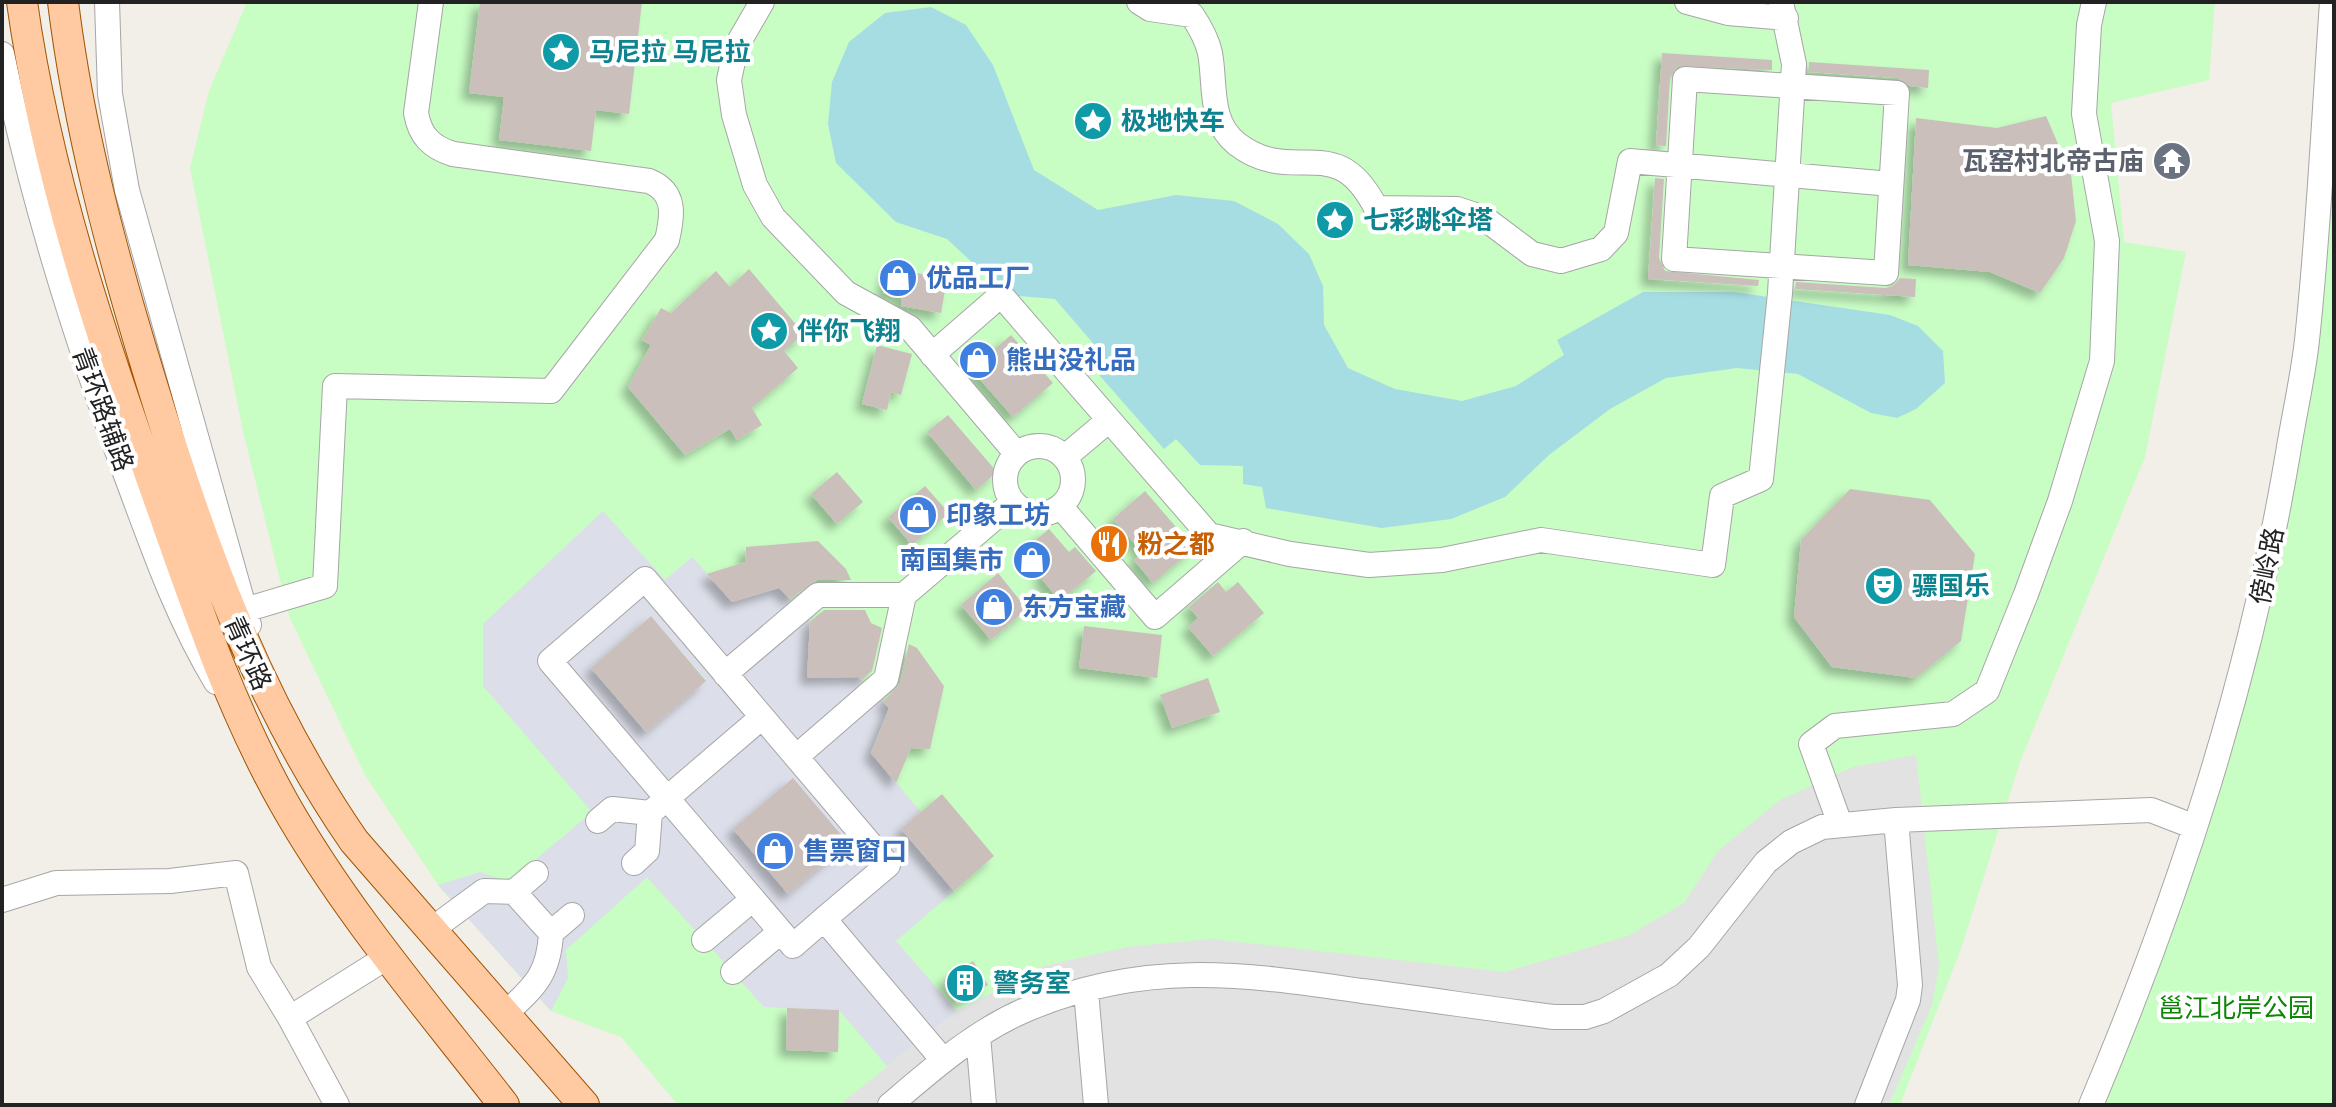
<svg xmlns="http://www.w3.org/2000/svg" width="2336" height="1107" font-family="Cabin,'Noto Sans SC',sans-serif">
	<defs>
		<filter id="shadow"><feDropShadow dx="-7" dy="7" stdDeviation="4" flood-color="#0004"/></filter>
	</defs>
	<rect width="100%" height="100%" fill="#f2eee8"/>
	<path fill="#c8fdc4" d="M247,2H2215L2209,80L2111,103L2124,242L2186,252L2145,457L2020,762L1961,949L1900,1105H678L621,1037L551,1011L438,885L365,775L289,616L243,431L190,168L209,91Z
		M2334,2V1105H2091L2173,895L2285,468Z"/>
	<path fill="#e2e2e2" d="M1916,755L1939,966L1932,1005L1889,1105H844V1101L957,1011L1044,966L1127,947L1211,939L1505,972L1628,936L1684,903L1718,851L1780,800L1853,767Z"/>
	<path fill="#dcdee9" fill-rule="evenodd" d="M603,511L665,580L692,557L732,601L779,588L810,622L808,677H858L889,708L871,753L921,812L954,891L896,941L957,1011L887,1066L839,1010L764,1007L647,877L566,950L568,978L551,1011L438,885L480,872L509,882L592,812L483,686V624ZM651,616L706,680L646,732L591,668Z"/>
	<path fill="#a6dde2" d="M931,7L966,25L993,65L1034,170L1098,210L1176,195L1234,201L1278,224L1309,254L1323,286L1324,325L1348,368L1395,389L1462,401L1516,386L1564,355L1557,340L1643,292H1735L1890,315L1918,326L1943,351L1945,383L1916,409L1897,418L1871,413L1798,374L1737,368L1666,378L1610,409L1549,455L1505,497L1451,519L1382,528L1266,508L1262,487L1243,484V466L1200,465L1176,439L1164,449L1086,360L1098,349L1055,299L1007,295L947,239L896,222L836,163L828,124L832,82L849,42L885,13Z"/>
	<path fill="#cbbfbb" filter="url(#shadow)" d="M480,2H642L629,114L596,110L591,151L499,140L504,97L469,93Z
		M1662,53L1772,60V70L1678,66L1670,78L1666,146L1656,145Z
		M1809,62L1929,70L1928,88L1910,86L1898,78L1809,72Z
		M2046,116L2071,174L2076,221L2064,258L2040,293L1990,272L1908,265L1916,118L1997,128Z
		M1655,178L1664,179L1659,258L1665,271L1759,280L1758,286L1648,279Z
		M888,267L947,279L941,313L901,306L902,297L883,293Z
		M749,269L804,334L784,351L798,368L752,408L762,425L737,440L730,429L685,455L628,387L651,345L642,340L661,308L671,313L716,271L730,287Z
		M1900,278L1916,279L1915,297L1795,289L1796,282L1886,288L1893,286Z
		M1011,335L1053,383L1013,417L971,369Z
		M877,345L912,354L901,395L891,392L887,410L862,404Z
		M948,415L997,472L976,490L927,432Z
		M837,472L863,502L837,524L811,494Z
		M925,486L949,513L912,545L888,517Z
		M1850,489L1930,500L1975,554L1961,641L1916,678L1832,667L1794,617L1801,540Z
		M1145,491L1194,548L1153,583L1134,560L1142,552L1113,519Z
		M1049,529L1069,552L1075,547L1096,571L1060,601L1040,577L1046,572L1026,548Z
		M818,541L846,569L851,580H817L790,599L779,588L732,602L707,574L745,562L746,547Z
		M998,573L1027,609L991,640L961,605Z
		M1218,582L1226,592L1238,582L1264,613L1213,656L1188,627L1198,618L1189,607Z
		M824,610H865L871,623L882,628L872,671L861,680L858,677L807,678L810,622Z
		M651,616L706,681L646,732L591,668Z
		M1084,626L1162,635L1157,678L1079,668Z
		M909,644L917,648L944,686L930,749L911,748L896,783L871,753L889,708L883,702L900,683Z
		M1208,678L1220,712L1172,728L1160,695Z
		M793,778L848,843L788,894L733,829Z
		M942,794L994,856L954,891L901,829Z
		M973,961L988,985L957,1004L943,980Z
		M787,1008L839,1010L838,1052L786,1050Z"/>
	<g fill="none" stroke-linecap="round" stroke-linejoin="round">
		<g stroke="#a6a6a6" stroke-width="26">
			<path id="minor" d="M107,2L110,94L127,190L249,625
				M762,2L736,47L729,80L734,115L755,185L773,217L846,293L910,328L1016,453
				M1139,2L1150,9L1192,15C1200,27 1207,39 1210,53C1216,85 1208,121 1237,144C1295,188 1335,128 1376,208L1457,209L1484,218L1532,254L1561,261L1601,249L1616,233L1630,161L1891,184
				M1687,2L1728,13L1786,18
				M2,54C31,197 74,333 124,470C151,542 176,616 216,682
				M1685,79L1897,93L1886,273L1674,259Z
				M932,355L1001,295L1209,535L1290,554L1369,565L1442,560L1541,540L1713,565L1722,496L1761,479L1780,293L1794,64L1781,2
				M1005 480a34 34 0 1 1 68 0a34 34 0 1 1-68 0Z
				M1065,457L1109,420
				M1061,507L1155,617L1243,541
				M904,595L1012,503
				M248,609L325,586L335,386L551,391L667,240C673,215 676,192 649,181L453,154C431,147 420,136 416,113L431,2
				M725,674L818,595H904L886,679L796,757
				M650,813L762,717
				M598,821L612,809L650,813L647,851L634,863
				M1840,824L1811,744L1835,726L1953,714L1987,691L2026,594L2060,501L2102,361L2107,241L2084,114L2089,25L2094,2
				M514,892L536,873
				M2,900L56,883L170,881L236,873L259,967L290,1018L389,956
				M824,919L793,946L550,661L645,579L888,865L824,919L943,1060
				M431,930L484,891L514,892L551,933C549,975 534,987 505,1014
				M551,933L572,915
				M704,940L753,899
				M733,972L780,932
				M1086,991L1096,1105
				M290,1018L337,1105
				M978,1036L984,1105
				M890,1105C931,1070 973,1033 1023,1011C1141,960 1240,973 1362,991C1426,999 1490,1009 1554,1017H1585L1604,1011L1669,975L1699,947L1766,862L1791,842L1822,827L1896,820L2151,810L2195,827
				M1867,1105L1908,1000L1910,985L1896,820
				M2091,1105C2180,894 2250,679 2288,453C2294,415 2303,377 2307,340C2319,228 2324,114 2332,2"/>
		</g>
		<g stroke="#a05400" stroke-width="32">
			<path id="major" d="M22,2C46,174 102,340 160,503C196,605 231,709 284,803C345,911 428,1007 504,1105
				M63,2C79,131 112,254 150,378C200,542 256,699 354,841L584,1105"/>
		</g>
		<use href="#minor" stroke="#fff" stroke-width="24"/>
		<use href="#major" stroke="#ffc9a1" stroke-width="30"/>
	</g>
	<defs>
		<g id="sight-disc" transform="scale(2)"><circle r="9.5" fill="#0f9aa8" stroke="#fff"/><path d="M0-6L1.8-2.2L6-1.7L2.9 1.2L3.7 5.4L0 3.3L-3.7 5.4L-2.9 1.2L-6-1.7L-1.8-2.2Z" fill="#fff"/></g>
		<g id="temple-disc" transform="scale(2)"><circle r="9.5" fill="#6b7280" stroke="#fff"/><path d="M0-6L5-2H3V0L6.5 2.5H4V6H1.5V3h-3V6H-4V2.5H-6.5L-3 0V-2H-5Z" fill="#fff"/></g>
		<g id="shop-disc" transform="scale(2)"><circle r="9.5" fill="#3f7fe0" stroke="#fff"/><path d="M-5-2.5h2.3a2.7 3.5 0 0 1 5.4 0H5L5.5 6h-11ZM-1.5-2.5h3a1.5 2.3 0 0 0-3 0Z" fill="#fff"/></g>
		<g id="restaurant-disc" transform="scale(2)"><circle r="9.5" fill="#e8710a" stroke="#fff"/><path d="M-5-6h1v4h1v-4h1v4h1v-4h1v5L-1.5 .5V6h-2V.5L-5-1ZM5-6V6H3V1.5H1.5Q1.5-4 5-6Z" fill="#fff"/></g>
		<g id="theatre-disc" transform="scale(2)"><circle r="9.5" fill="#0f9aa8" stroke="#fff"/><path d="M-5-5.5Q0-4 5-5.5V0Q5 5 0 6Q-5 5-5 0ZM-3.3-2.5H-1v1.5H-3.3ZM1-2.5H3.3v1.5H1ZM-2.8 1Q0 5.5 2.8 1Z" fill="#fff"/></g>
		<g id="building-disc" transform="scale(2)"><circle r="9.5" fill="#0f9aa8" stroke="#fff"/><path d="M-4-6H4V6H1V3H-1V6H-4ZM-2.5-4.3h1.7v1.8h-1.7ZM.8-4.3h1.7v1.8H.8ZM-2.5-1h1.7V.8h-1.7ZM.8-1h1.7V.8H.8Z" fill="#fff"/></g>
	</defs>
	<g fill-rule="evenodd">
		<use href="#sight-disc" x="561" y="52"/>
		<use href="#sight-disc" x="1093" y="121"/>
		<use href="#temple-disc" x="2172" y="161"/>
		<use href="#sight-disc" x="1335" y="220"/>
		<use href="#shop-disc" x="898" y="278"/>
		<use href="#sight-disc" x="769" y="331"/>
		<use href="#shop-disc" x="978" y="360"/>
		<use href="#shop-disc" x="918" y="515"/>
		<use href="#restaurant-disc" x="1109" y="544"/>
		<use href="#shop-disc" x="1032" y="560"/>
		<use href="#theatre-disc" x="1884" y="586"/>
		<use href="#shop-disc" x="994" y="607"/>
		<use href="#shop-disc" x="775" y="851"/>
		<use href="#building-disc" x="965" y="983"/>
	</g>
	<g text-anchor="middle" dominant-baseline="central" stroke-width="8" stroke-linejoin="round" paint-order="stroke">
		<g font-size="26" font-weight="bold" fill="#0d838f" stroke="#fff" text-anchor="start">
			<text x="589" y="52">马尼拉 马尼拉</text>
			<text x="1121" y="121">极地快车</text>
			<text x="1363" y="220">七彩跳伞塔</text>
			<text x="797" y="331">伴你飞翔</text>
			<text x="1912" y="586">骠国乐</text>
			<text x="993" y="983">警务室</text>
		</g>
		<g font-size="26" font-weight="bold" fill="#5b616d" stroke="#fff" text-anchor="end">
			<text x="2144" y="161">瓦窑村北帝古庙</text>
		</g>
		<g font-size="26" font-weight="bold" fill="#366cbe" stroke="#fff" text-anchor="start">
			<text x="926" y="278">优品工厂</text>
			<text x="1006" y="360">熊出没礼品</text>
			<text x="946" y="515">印象工坊</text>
			<text x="1004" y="560" text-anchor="end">南国集市</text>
			<text x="1022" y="607">东方宝藏</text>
			<text x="803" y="851">售票窗口</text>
		</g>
		<g font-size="26" fill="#222" stroke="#fff">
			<text transform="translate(103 409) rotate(70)">青环路辅路</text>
			<text transform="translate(2267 566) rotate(-79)">傍岭路</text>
			<text transform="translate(248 653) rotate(66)">青环路</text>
		</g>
		<g font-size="26" font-weight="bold" fill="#c56008" stroke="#fff" text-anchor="start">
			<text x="1137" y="544">粉之都</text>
		</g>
		<g font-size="26" fill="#0c8605" stroke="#fff">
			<text x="2236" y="1008">邕江北岸公园</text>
		</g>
	</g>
	<rect width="2336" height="1107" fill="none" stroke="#222222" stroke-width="8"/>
</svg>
